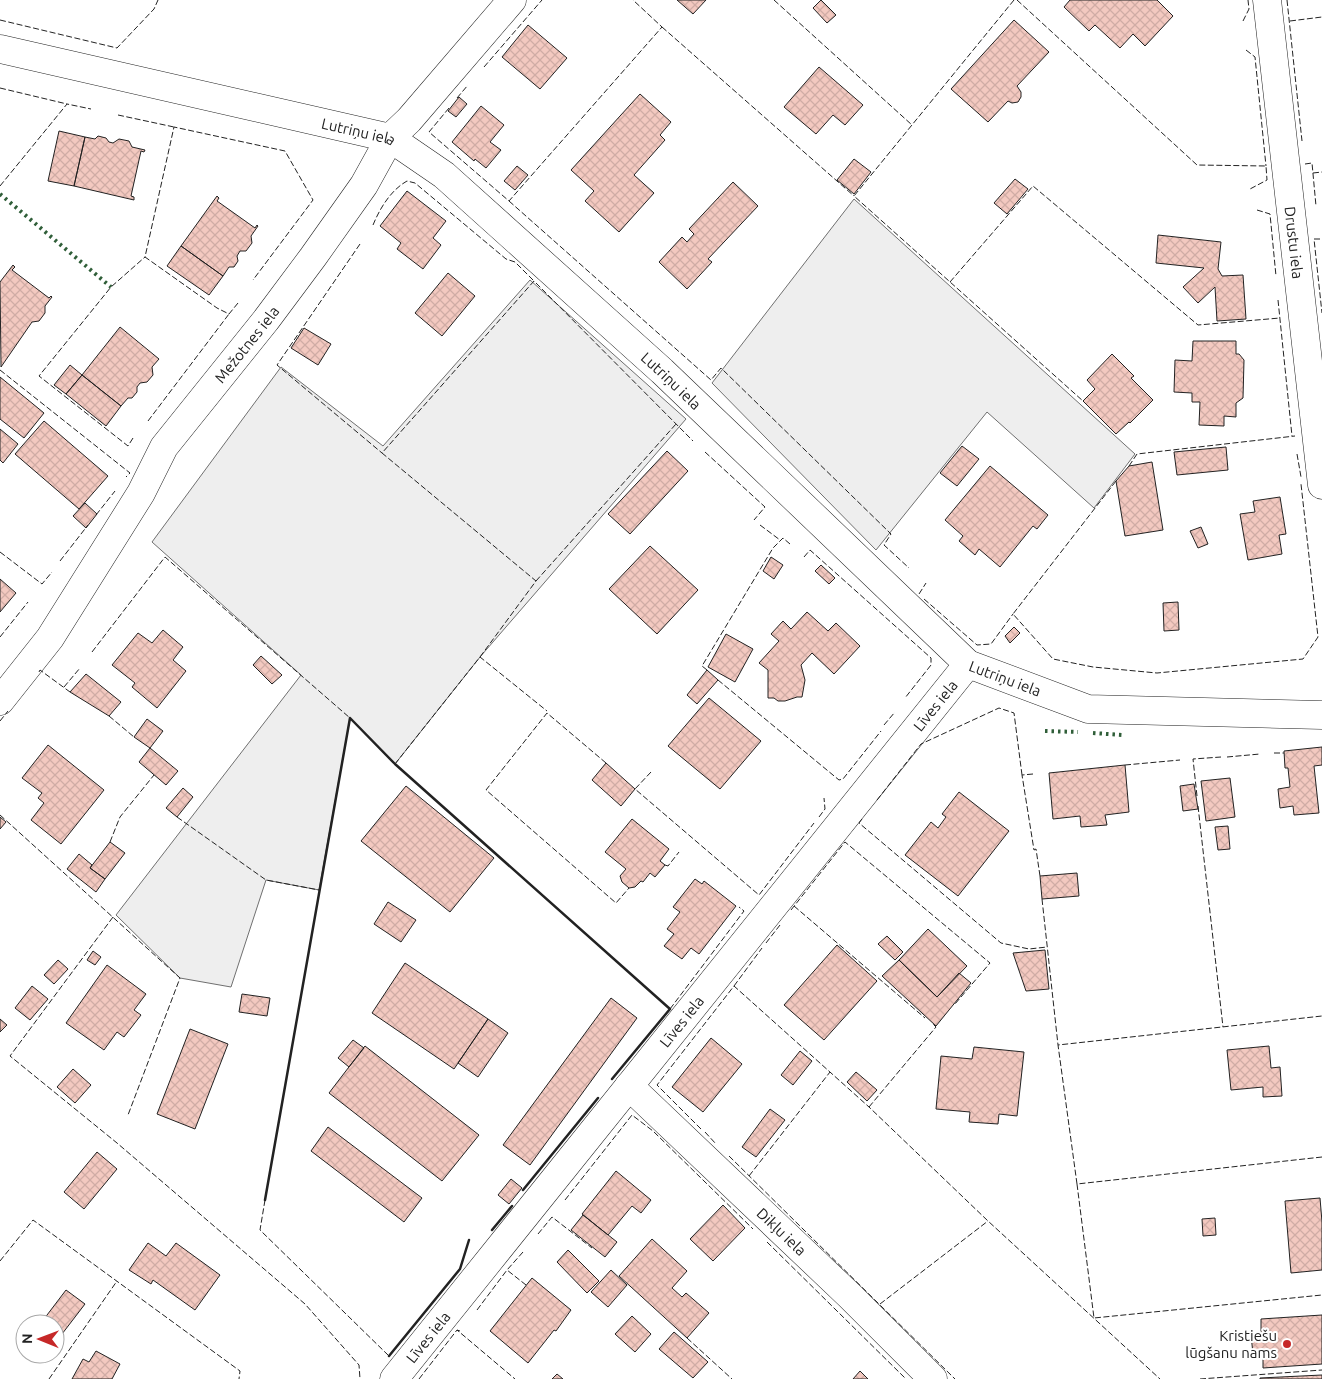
<svg xmlns="http://www.w3.org/2000/svg" width="1322" height="1379" font-family="Ubuntu,sans-serif">
	<defs>
		<pattern id="building-cross-hatch" width="8" height="8" patternUnits="userSpaceOnUse" patternTransform="scale(1.25)"><rect width="8" height="8" fill="#f3c9c0"/><path d="M0 0l8 8M0 8l8-8" fill="none" stroke="#d0aca5"/></pattern>
	</defs>
	<rect width="100%" height="100%" fill="#fff"/>
	<path fill="#eee" stroke="#6f6f6f" d="M854,199L1135,454L1094,508L987,412L876,550L712,383Z
		M530,280L686,419L480,657L395,764L350,718L319,890L266,880L231,987L180,978L116,915L301,675L152,542L281,367L383,446Z"/>
	<path fill="url(#building-cross-hatch)" stroke="#222" d="M677,0H706L693,14Z
		M821,0L836,15L827,23L813,8Z
		M1070,0H1157L1173,16L1145,46L1133,34L1120,48L1095,25L1089,31L1064,7Z
		M1014,20L1049,52L1017,86L1021,92V97L1018,102L1012,103L1008,101L988,122L951,89Z
		M528,25L567,58L540,89L502,57Z
		M819,67L863,105L845,125L833,115L816,134L784,107Z
		M640,94L671,122L660,135L665,140L634,175L654,193L619,232L585,201L594,191L571,170Z
		M459,97L467,104L456,117L448,111Z
		M481,106L504,125L490,142L501,150L486,168L475,159L474,161L452,142Z
		M59,131L85,137L74,186L48,181Z
		M98,136L106,138L109,142L113,143L119,139L129,141L132,147L145,150L144,152L141,151L131,196L134,197V200L74,186L85,137L95,139Z
		M854,159L871,172L854,194L837,180Z
		M517,166L528,175L515,190L504,181Z
		M1015,179L1028,189L1007,214L994,203Z
		M733,182L758,206L708,259L712,262L687,289L659,262L682,237L687,242L694,234L689,229Z
		M407,191L446,221L433,238L441,245L423,269L397,249L401,243L380,226Z
		M217,196L219,198L217,201L255,228L257,225L258,226L251,236L252,243L246,251H240L237,256L238,261L234,267H229L223,276L181,246Z
		M1158,235L1221,242L1218,269L1222,276L1243,275L1246,319L1217,321L1215,287L1198,303L1183,287L1204,268L1156,263Z
		M181,246L223,276L209,295L167,266Z
		M13,265L15,267L12,270L49,298L51,296L52,297L45,306V313L39,321L32,322L1,367L0,282Z
		M448,273L475,296L442,336L415,313Z
		M120,327L159,359L152,367L153,375L147,382L140,383L137,387V392L132,398H128L121,406L82,375Z
		M304,328L331,344L318,365L291,348Z
		M1193,341H1236V354H1239L1244,360L1243,398L1236,403V417L1224,416V426L1199,425L1200,402H1192V393L1174,392L1175,360L1192,361Z
		M1112,354L1134,376L1131,378L1153,400L1130,423L1129,422L1116,434L1083,401L1095,389L1087,380Z
		M70,365L82,375L66,394L54,385Z
		M82,375L121,406L106,426L66,394Z
		M0,377L44,413L24,438L0,419Z
		M44,421L108,476L79,509L15,454Z
		M0,429L18,444L3,463L0,460Z
		M962,446L979,459L957,486L940,473Z
		M1226,447L1228,470L1177,475L1174,452Z
		M667,451L688,471L630,534L608,514Z
		M1152,462L1163,530L1125,536L1116,481L1129,466Z
		M990,466L1048,515L1037,529L1033,526L1000,567L979,549L975,555L959,541L963,536L945,520Z
		M1280,497L1286,534L1279,535L1282,554L1248,560L1240,514L1255,512L1253,501Z
		M85,503L97,514L86,528L73,516Z
		M1201,527L1208,544L1198,548L1190,531Z
		M650,546L698,590L657,634L609,589Z
		M771,557L783,565L774,579L763,571Z
		M821,565L835,578L829,584L815,571Z
		M0,579L16,593L0,612Z
		M1178,602L1179,630L1164,631L1163,603Z
		M807,612L828,631L836,623L860,646L834,674L812,653L801,665L805,680L802,697H797L785,701H778L774,698H768V670L759,663L779,641L771,634L783,621L791,629Z
		M1014,627L1020,633L1010,643L1005,636Z
		M163,630L183,647L173,660L186,671L157,708L132,687L135,683L112,665L138,633L152,643Z
		M726,634L753,649L735,682L708,667Z
		M261,656L282,675L272,684L253,665Z
		M707,670L718,680L697,704L687,695Z
		M86,674L121,702L109,716L70,692Z
		M709,698L761,741L720,789L668,746Z
		M147,719L163,731L150,748L134,737Z
		M48,745L104,790L61,844L31,820L44,803L38,798L42,793L22,778Z
		M1322,747V765L1314,766L1319,813L1294,815L1293,806L1280,808L1278,789L1290,787L1288,768H1285L1284,751Z
		M150,748L178,771L166,785L139,762Z
		M606,763L635,789L621,806L592,780Z
		M1125,765L1129,812L1105,815L1107,825L1081,827L1080,816L1053,819L1049,773Z
		M1230,778L1235,817L1206,821L1201,781Z
		M1194,784L1198,809L1183,811L1180,786Z
		M406,786L494,858L450,912L361,841Z
		M183,788L193,797L177,817L166,808Z
		M959,792L1009,831L958,896L905,855L931,822L938,828L946,817L942,814Z
		M0,817L6,822L0,829Z
		M632,819L669,849L660,861L665,865L655,877L650,873L643,882L641,881L635,887L629,888L622,882L620,876L626,869L605,852Z
		M1228,826L1230,849L1218,850L1215,827Z
		M110,842L125,853L105,879L90,868Z
		M79,854L92,865L90,868L105,879L96,892L67,869Z
		M1077,873L1079,896L1042,899L1040,876Z
		M695,879L702,884L704,881L736,906L699,954L691,948L682,959L664,946L674,934L667,929L680,912L673,907Z
		M388,902L416,920L401,942L374,924Z
		M928,929L967,966L937,997L899,960Z
		M887,936L903,952L895,960L878,944Z
		M837,945L877,981L824,1040L784,1005Z
		M1045,950L1049,989L1026,991L1013,953Z
		M93,951L101,957L95,965L87,960Z
		M58,960L68,969L54,984L44,975Z
		M899,960L937,997L959,973L971,983L936,1026L882,976Z
		M405,963L488,1019L454,1069L372,1013Z
		M107,965L146,994L134,1010L141,1015L124,1037L117,1032L104,1050L66,1023Z
		M32,986L48,999L30,1020L15,1008Z
		M242,994L270,998L267,1016L239,1012Z
		M611,998L637,1018L530,1165L503,1145Z
		M0,1019L7,1025L0,1032Z
		M488,1019L508,1033L478,1077L458,1063Z
		M190,1029L228,1044L195,1129L157,1114Z
		M711,1038L742,1064L703,1112L672,1087Z
		M353,1040L364,1048L349,1067L338,1058Z
		M365,1046L479,1135L442,1181L329,1093Z
		M1269,1046L1271,1068L1280,1067L1282,1096L1263,1097V1087L1231,1090L1227,1050Z
		M974,1047L1024,1052L1017,1116L999,1114L998,1124L969,1122L970,1112L936,1109L941,1056L972,1059Z
		M800,1051L812,1061L793,1085L781,1075Z
		M73,1069L91,1085L75,1103L57,1087Z
		M856,1072L877,1090L867,1101L847,1082Z
		M770,1109L785,1120L756,1157L742,1147Z
		M328,1127L422,1198L404,1222L311,1151Z
		M97,1152L117,1169L84,1209L64,1192Z
		M616,1171L651,1200L641,1213L632,1206L608,1235L582,1214Z
		M511,1179L522,1188L509,1204L498,1195Z
		M1320,1198L1322,1222V1270L1291,1273L1285,1201Z
		M723,1205L745,1228L713,1261L690,1239Z
		M583,1215L617,1242L605,1257L571,1230Z
		M1215,1218L1216,1235L1203,1236L1202,1219Z
		M652,1239L687,1271L672,1288L682,1297L686,1293L709,1313L687,1338L619,1276Z
		M148,1243L166,1256L176,1243L220,1275L195,1310L153,1280L151,1284L129,1270Z
		M568,1250L599,1281L587,1293L557,1262Z
		M611,1270L627,1285L608,1307L591,1292Z
		M532,1278L571,1310L556,1331L554,1330L528,1363L490,1331Z
		M66,1290L85,1304L62,1334L55,1328V1324H50L44,1319Z
		M1322,1315V1364L1263,1368V1353L1253,1354L1251,1335L1261,1334V1319Z
		M632,1316L651,1334L635,1352L615,1334Z
		M674,1332L708,1362L693,1378L659,1349Z
		M96,1351L120,1364L112,1379H72L83,1359L89,1362Z
		M860,1371L868,1379H853Z
		M557,1374L563,1379H552Z
		M1322,1375V1379H1260V1378Z"/>
	<g fill="none" stroke-linecap="round" stroke-linejoin="round">
		<g stroke="#222" stroke-width="29">
			<g id="street">
				<path id="s1" d="M1267,0L1322,485"/>
				<path id="s2" d="M0,49L390,138L444,175L662,371L968,664L1088,709L1322,715"/>
				<path id="s3" d="M0,701L50,638L141,493L164,447L266,320L313,257L364,185L390,138L409,120L512,0"/>
				<path id="s4" d="M629,1086L850,1296L933,1379"/>
				<path id="s5" d="M394,1379L968,664"/>
			</g>
		</g>
		<use href="#street" stroke="#fff" stroke-width="28"/>
		<path stroke="#2f5e38" stroke-width="4" stroke-dasharray="2.5 4" stroke-linecap="butt" d="M0,194L111,287
			M1045,731L1078,732
			M1093,733L1122,735"/>
		<path stroke="#222" stroke-width="1" stroke-dasharray="6 2.5" stroke-linecap="butt" d="M774,0L912,125
			M1014,0L854,196L1083,401
			M1017,0L1197,165L1266,166L1267,180L1250,189
			M1287,0L1302,141
			M0,20L117,48L154,9L158,0
			M1243,21L1249,9L1248,0
			M1290,21L1322,17
			M662,27L854,196
			M1246,50L1255,57L1266,166
			M484,67L542,0
			M0,88L67,104
			M457,98L468,85
			M449,108L429,132L509,201L662,27L633,0
			M118,115L174,127
			M1305,164L1312,163L1316,206
			M1313,173L1322,172
			M0,186L67,104L91,109
			M509,201L711,380L721,368L891,534L884,545L909,568
			M1257,210L1270,214L1276,276
			M373,225C380,208 391,190 407,181L415,183L506,259L515,262L534,281
			M1320,239H1314L1322,313
			M360,244L277,365L382,453
			M950,282L1033,186L1198,325L1280,318
			M1278,300L1292,436
			M238,303L229,314L217,308L145,257L174,127L285,151L313,200L253,280
			M0,370L130,473L126,477
			M148,421L229,314
			M133,438L128,446L39,376L111,287L145,257
			M705,452L765,507L754,520
			M1297,454L1301,477
			M1129,466L1137,454L1295,436
			M1116,481L1013,614L1053,659L1093,667L1157,673L1303,659L1318,637L1301,484
			M96,515L115,491
			M760,525L780,540
			M0,552L42,584L52,572
			M804,557L810,550L931,658V665L905,698
			M60,561L88,525
			M536,581L676,424
			M919,594L926,583
			M924,599L977,645L991,644L1013,614
			M0,637L28,602
			M92,652L165,557L350,718
			M480,657L536,581L382,453L534,281L693,441
			M707,670L702,666L773,548L783,538L790,544
			M39,672L40,670L70,692
			M718,680L839,780L843,779L881,731
			M64,687L80,668
			M109,716L134,737
			M0,721L8,711
			M884,725L895,712
			M1274,753H1284
			M1227,757L1260,754
			M606,763L547,713L486,790L616,903L629,888
			M395,764L480,657L547,711
			M1125,765L1180,760
			M651,772L635,789L759,895L814,823
			M1033,774L1022,775L1034,850L1036,849L1040,876
			M1197,796L1193,759L1221,757
			M877,800L921,744L999,708L1014,713L1022,775
			M1198,806L1223,1027
			M0,815L180,978L128,1115
			M177,817L266,880L319,890
			M819,817L825,809L824,798
			M862,819L859,823L1001,943L1029,949L1047,947
			M110,842L120,817L154,775
			M665,865L668,866L679,852
			M1042,899L1058,1045
			M794,906L925,1018
			M791,910L845,842L990,963L955,1004
			M113,917L10,1056L117,1143L305,1304L359,1365L360,1379
			M766,943L780,925
			M734,986L762,948
			M670,1009L744,911L739,907
			M869,1107L936,1027L933,1024
			M701,1129L657,1085L734,986L869,1107L988,1221L1160,1379
			M705,1132L716,1144
			M729,1156L955,1379
			M1322,1157L1077,1184L1094,1318L1322,1295
			M749,1176L830,1072
			M1077,1184L1058,1045L1322,1016
			M265,1200L260,1230L389,1356
			M565,1200L632,1115L653,1131L753,1229
			M538,1234L552,1217L592,1248
			M767,1242L906,1379
			M523,1252L507,1270L526,1285
			M0,1261L33,1220L240,1371L239,1379
			M880,1304L988,1221
			M477,1310L507,1270
			M460,1331L457,1330L515,1379
			M687,1338L732,1379
			M49,1379L117,1281
			M419,1379L457,1330
			M1200,1379L1322,1370"/>
		<path stroke="#222" stroke-width="2.5" d="M523,1190L598,1098
			M265,1200L350,718L395,764L670,1009L612,1079
			M492,1230L512,1206
			M389,1356L460,1269L469,1240"/>
	</g>
	<circle fill="#c62828" stroke="#fff" stroke-width="2" cx="1287" cy="1344" r="5"/>
	<g text-anchor="middle" dominant-baseline="central" stroke-width="4" stroke-linejoin="round" paint-order="stroke">
		<g font-size="15" fill="#222" stroke="#fff">
			<text stroke="none"><textPath href="#s2" startOffset="368">Lutriņu iela</textPath></text>
			<text stroke="none"><textPath href="#s1" startOffset="244">Drustu iela</textPath></text>
			<text stroke="none"><textPath href="#s3" startOffset="435">Mežotnes iela</textPath></text>
			<text stroke="none"><textPath href="#s2" startOffset="772">Lutriņu iela</textPath></text>
			<text stroke="none"><textPath href="#s2" startOffset="1222">Lutriņu iela</textPath></text>
			<text stroke="none"><textPath href="#s5" startOffset="864">Līves iela</textPath></text>
			<text stroke="none"><textPath href="#s5" startOffset="459">Līves iela</textPath></text>
			<text stroke="none"><textPath href="#s4" startOffset="211">Dikļu iela</textPath></text>
			<text stroke="none"><textPath href="#s5" startOffset="54">Līves iela</textPath></text>
		</g>
		<g font-size="15" fill="#222" stroke="#fff" text-anchor="end">
			<text x="1277" y="1335">Kristiešu<tspan x="1277" dy="17">lūgšanu nams</tspan></text>
		</g>
	</g>
	<g transform="translate(40 1339) rotate(271)"><circle r="24" fill="#ffffff" stroke="#a7a7a7"/>
	<path d="M0-4L9 19L0 12L-9 19Z" fill="#c62828"/>
	<text y="-8" font-size="14" font-weight="bold" text-anchor="middle" fill="#222222">N</text>
	</g>
</svg>
